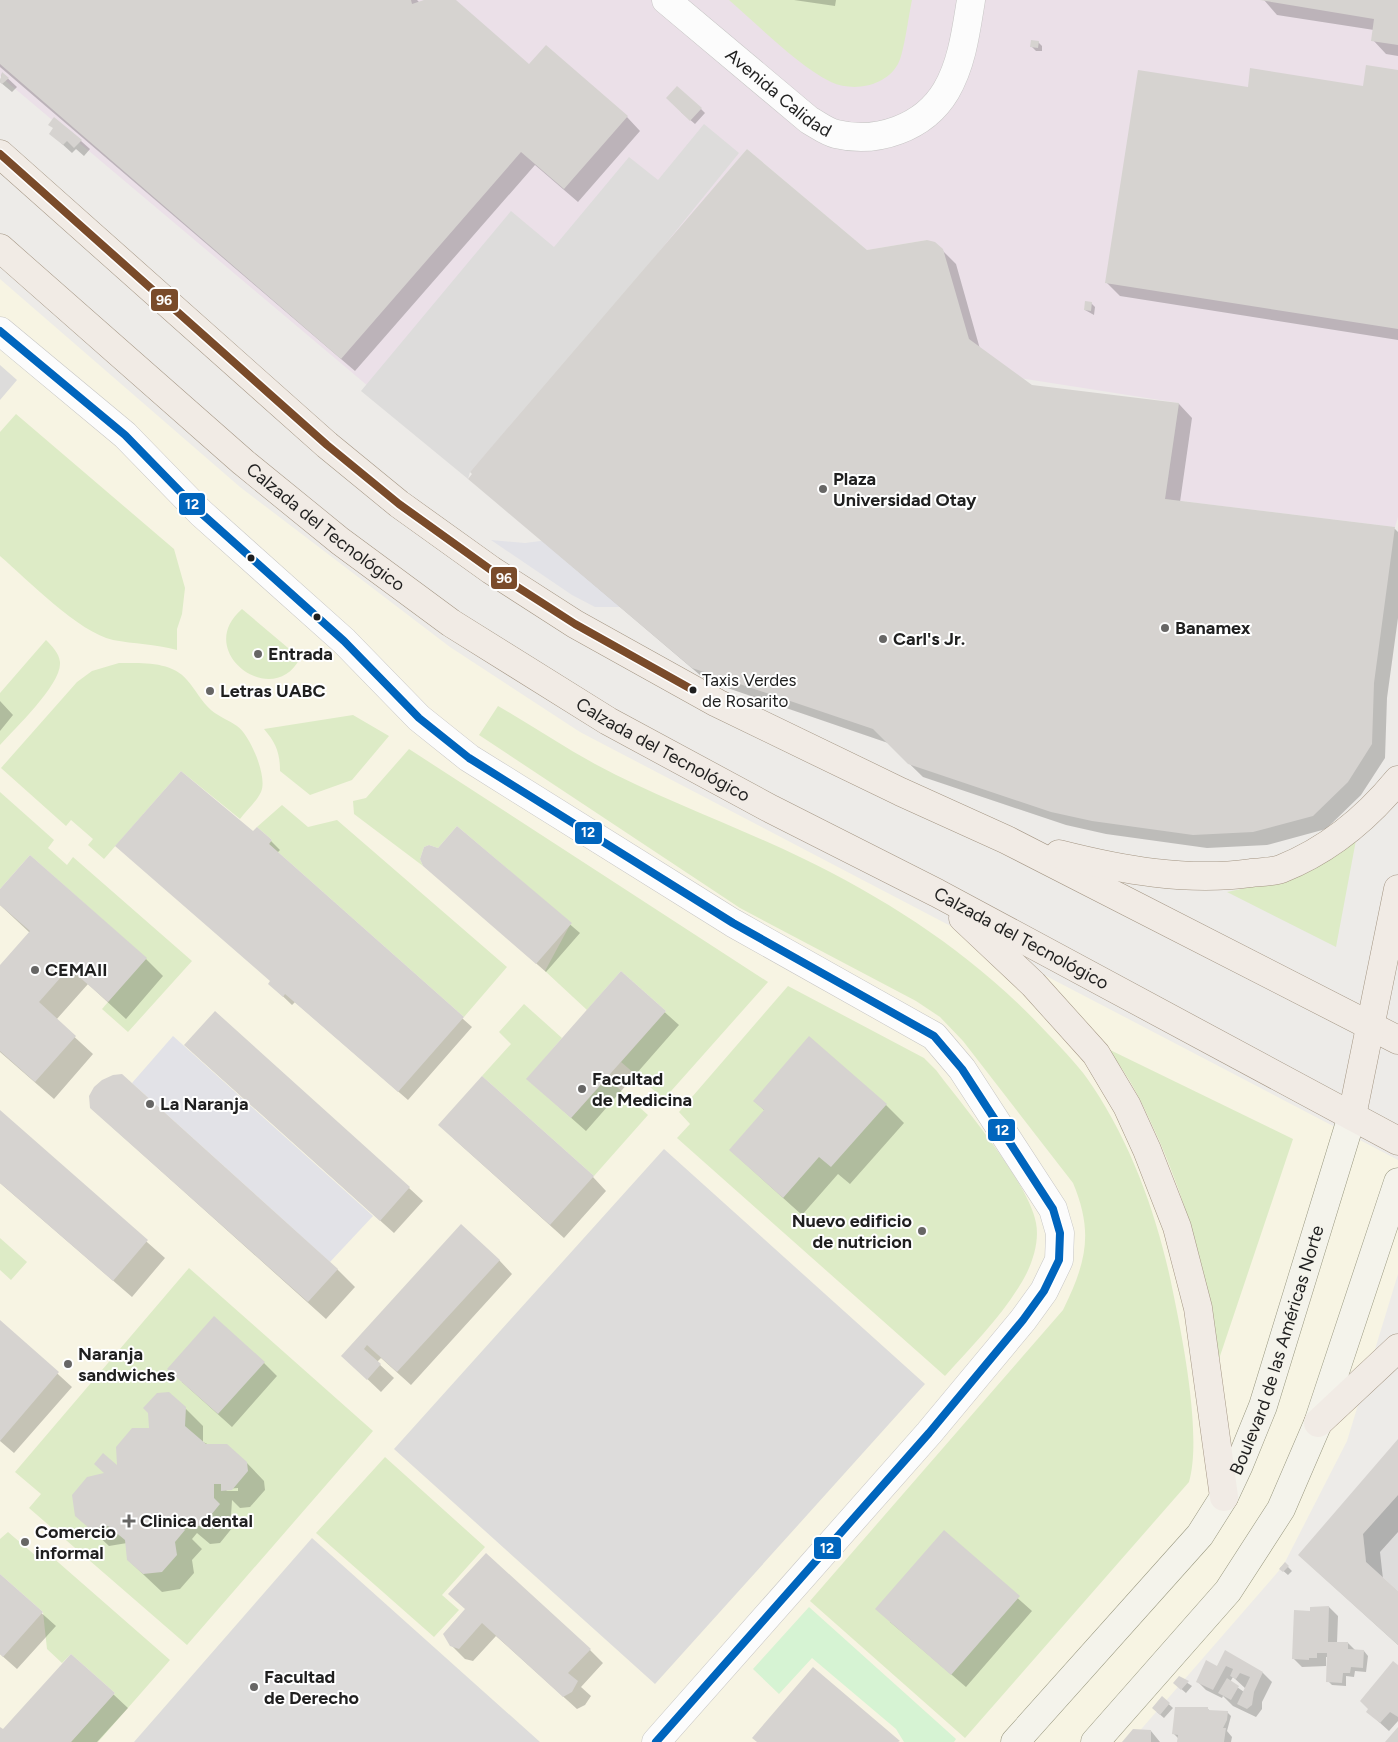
<svg xmlns="http://www.w3.org/2000/svg" width="1398" height="1742" font-family="Figtree,sans-serif">
	<rect width="100%" height="100%" fill="#edebe8"/>
	<path fill="#ebe0e8" d="M0,0H1398V517L1395,527L1165,499L1179,403L1006,376L969,339L927,240L867,250L747,149L616,305L470,472L0,76Z"/>
	<path fill="#f7f4e3" d="M0,279L240,487L450,647L580,732L1398,1160V1274L1347,1441L1283,1566L1130,1742H0Z"/>
	<path fill="#ddebc6" d="M729,0H912C909,13 904,54 898,64C885,87 853,92 831,82C797,65 758,25 729,0Z
		M16,414L174,549L185,588L182,614L177,629V650C155,644 134,644 113,640C78,632 28,580 0,556V432Z
		M242,609L300,658C274,711 192,652 242,609Z
		M46,640C52,646 59,653 60,662C62,684 15,728 0,745V693Z
		M119,663C141,663 172,661 187,680C196,690 201,701 211,710C219,717 229,720 237,726C250,735 268,777 261,792C257,801 246,811 240,819L181,771L104,859L88,845L93,839L71,820L66,826L1,768L77,682L92,671Z
		M498,706C531,725 562,746 595,764C662,800 734,825 802,858C895,903 979,959 1049,1035C1064,1051 1081,1068 1093,1087C1133,1147 1159,1221 1173,1292C1183,1340 1202,1437 1189,1482L965,1738L810,1601L1063,1310C1086,1263 1094,1233 1073,1183L963,1041L940,1017L916,1001L740,908L479,735Z
		M353,715L389,736L352,780L310,795L280,771C280,753 276,743 264,729Z
		M409,749L768,982L664,1099L621,1062L666,1011L621,971L587,1010L545,971L571,923L457,826L438,848L429,845L424,847L420,859L423,866L354,814L353,801L366,798Z
		M0,792L54,840L48,848L67,865L73,857L192,961L128,1032L102,1009L146,958L30,855L0,889Z
		M282,805L308,827L337,820L507,967L464,1017L269,844L272,840L257,827Z
		M1356,840L1336,947L1227,892L1264,884Z
		M788,986L924,1058L936,1070C962,1105 1029,1183 1036,1223C1040,1243 1031,1268 1020,1285C1000,1318 971,1347 945,1376L677,1138L690,1124L679,1112Z
		M524,1004L562,1038L527,1079L571,1118L607,1078L648,1115L594,1176L482,1076L511,1044L499,1032Z
		M1106,1048L1293,1139L1218,1362C1210,1284 1190,1212 1159,1140C1144,1107 1130,1075 1106,1048Z
		M0,1238L27,1262L11,1280L0,1270Z
		M189,1268L373,1431L187,1645L29,1508L41,1494L15,1472Z
		M385,1457L485,1547L442,1595L459,1610L434,1637L316,1533Z
		M8,1532L36,1556L43,1549L170,1660L98,1742H71L115,1693L71,1654L62,1663L47,1649L43,1612L0,1574V1539Z"/>
	<path fill="#d6f3d3" d="M809,1607L956,1739L954,1742H904L896,1729L812,1658L779,1694L753,1669Z"/>
	<path fill="#dddcdb" d="M704,124L739,153L616,305L470,472L468,479L361,391L511,211L554,247L629,157L658,180Z
		M0,365L17,380L0,400Z
		M664,1149L925,1384L655,1684L394,1449Z
		M1398,1495V1591L1366,1562L1363,1534Z
		M312,1538L540,1742H134Z"/>
	<path fill="#e2e2e7" d="M556,539L628,607H595L572,595L491,540L525,543Z
		M173,1036L373,1216L330,1262L132,1083Z"/>
	<path fill="#0003" fill-rule="evenodd" d="M0,0H417L420,3L428,0H454L529,66L627,117L640,131L578,202L535,165L355,371L0,67Z
		M794,0H836L835,6Z
		M1264,0H1398V56L1386,54L1373,40L1374,30L1277,15Z
		M1038,42L1042,46V51H1036L1032,47Z
		M1398,71V340L1120,296L1106,282L1249,89L1364,88Z
		M2,73L17,87L12,92L0,82Z
		M701,109L705,113L695,124L681,112Z
		M50,133L81,141L90,149L84,156L76,149L72,153Z
		M942,250L956,264L980,349L1032,386L1179,404L1192,418L1180,502L1395,529L1398,532V618L1387,698L1385,758L1361,795L1326,829L1267,845L1207,848L1106,834L1066,825L923,777L888,743L707,681L470,479L867,251Z
		M1091,303L1095,307L1094,315L1085,310Z
		M0,701L13,715L0,731Z
		M457,828L580,933L546,972L434,874L438,849Z
		M253,832L271,841L280,850L277,853L472,1027L408,1100L295,1002L292,1005L270,984L272,982Z
		M0,891L146,959L163,976L126,1019L88,984L56,1020L93,1054L54,1099L0,1052V967L30,933L0,905Z
		M621,973L679,1025L586,1131L542,1092Z
		M199,1058L409,1188L423,1201L394,1233Z
		M754,1101L886,1105L904,1123L850,1184L838,1174L802,1215L730,1150L765,1111Z
		M91,1108L337,1269L355,1287L326,1319Z
		M0,1112L165,1258L132,1297L0,1183Z
		M453,1138L593,1177L606,1191L564,1238Z
		M499,1260L512,1274L411,1385L381,1358L377,1362L394,1378L381,1392L343,1356Z
		M0,1321L72,1387L14,1453L0,1441Z
		M264,1363L277,1376L232,1427L182,1382Z
		M185,1408L203,1426V1442L246,1462L264,1481L265,1490L250,1507L240,1508L232,1500L231,1516L237,1522L220,1543L210,1544L197,1533L192,1539L202,1549L192,1560L194,1573L180,1589L162,1592L128,1560L127,1543L109,1546L76,1515L105,1474L118,1468L150,1430ZM238,1488V1491H227L225,1489Z
		M1398,1441V1532L1380,1552L1383,1579L1398,1592V1645L1299,1555Z
		M944,1532L1032,1611L966,1687L890,1622Z
		M1285,1564L1292,1571L1288,1575L1280,1568Z
		M0,1576L56,1626L17,1669L0,1654Z
		M1329,1607L1338,1616L1337,1643H1348L1356,1651H1364L1368,1656L1366,1672L1355,1671L1354,1677L1346,1676V1686L1332,1685L1328,1681L1329,1657H1326V1666L1302,1667L1293,1658L1311,1612Z
		M466,1610L590,1650L603,1663L581,1687L591,1696L585,1705L577,1709L496,1636L473,1661L465,1659L451,1645Z
		M1225,1652L1263,1673L1272,1682L1262,1702V1709L1256,1717L1233,1706L1223,1696L1222,1698L1206,1690L1197,1681L1217,1667ZM1233,1677L1246,1689L1244,1692L1230,1682Z
		M71,1655L128,1708L97,1742H0V1729L3,1731Z
		M1398,1667V1721L1389,1731L1368,1712Z
		M1180,1678L1192,1686L1186,1693L1179,1687Z
		M1162,1698L1173,1708L1164,1718L1157,1712Z
		M1208,1709L1210,1711L1227,1712L1231,1716L1227,1731L1232,1737L1231,1742H1178L1179,1739L1174,1734Z
		M1151,1731L1160,1742H1123Z"/>
	<path fill="#d6d3d0" d="M0,0H411L412,4L424,0H456L529,64L546,45L628,116L564,189L521,152L341,359L0,64Z
		M1260,0H1398V45L1371,41L1374,19Z
		M1031,40L1039,41L1038,48L1030,47Z
		M1366,65L1398,70V329L1105,283L1138,70L1248,87L1250,68L1363,86Z
		M2,72L9,78L2,84L0,82Z
		M677,86L702,108L690,121L666,98Z
		M54,117L82,140L74,148L67,141L63,145L49,134L53,128L48,125Z
		M747,149L867,250L927,240L935,242L943,249L969,339L1032,385L1179,403L1165,499L1395,527L1374,683L1372,744L1348,782L1313,816L1253,832L1193,835L1092,821L1051,812L908,764L873,729L692,668L468,479L472,474L470,472Z
		M1085,301L1092,302L1091,311L1084,310Z
		M181,771L253,831L257,827L272,840L269,844L464,1017L398,1092L285,994L283,997L268,984L270,981L115,846Z
		M457,826L572,923L536,964L423,866L420,859L424,847L429,845L438,848Z
		M30,855L147,958L108,1002L69,968L39,1002L76,1036L35,1082L0,1051V965L30,931L0,905V889Z
		M621,971L666,1011L571,1118L526,1079Z
		M215,1011L410,1187L380,1221L184,1045Z
		M809,1036L887,1104L831,1167L819,1157L783,1198L729,1150L764,1110L753,1101Z
		M122,1074L338,1269L308,1302L90,1108L89,1096L94,1087L102,1080L113,1075Z
		M482,1076L594,1176L550,1225L438,1125Z
		M0,1110L148,1240L113,1281L0,1183Z
		M461,1224L500,1260L397,1372L367,1345L364,1349L381,1364L367,1380L341,1356Z
		M214,1316L265,1362L218,1414L167,1369Z
		M0,1320L59,1372L0,1441Z
		M169,1392L186,1407L185,1426L206,1444H227L247,1462L248,1471L232,1490L221,1491V1484H214V1498L220,1504L202,1526H191L179,1516L175,1521L185,1530L175,1542L177,1555L162,1572L143,1574L127,1560L125,1540L108,1526L90,1529L75,1516L72,1495L87,1477L104,1473L94,1464L103,1453L117,1465L116,1447L132,1428H149L148,1413L143,1408L157,1393Z
		M1398,1439V1495L1363,1534L1366,1562L1398,1591V1645L1298,1555Z
		M944,1530L1020,1596L951,1675L875,1609Z
		M486,1553L591,1649L568,1673L578,1681L572,1692L563,1697L482,1623L459,1649L450,1646L443,1634L465,1609L448,1594Z
		M1285,1562L1289,1566L1283,1572L1279,1569Z
		M0,1574L43,1612L3,1657L0,1654Z
		M1329,1606L1328,1642H1348V1649L1364,1650L1363,1668L1351,1667L1350,1673H1343L1342,1683L1326,1682L1327,1653H1317V1658H1309V1660L1292,1659L1294,1610L1310,1611V1607Z
		M1225,1650L1263,1672L1254,1692L1252,1705L1247,1709L1237,1704L1250,1677L1240,1673L1236,1679L1230,1676L1233,1669L1226,1666L1213,1690L1196,1682L1206,1660L1217,1666Z
		M71,1654L115,1693L71,1742H0V1727L3,1729Z
		M1393,1661L1398,1665V1717L1390,1712L1380,1723L1366,1712L1368,1709L1360,1701Z
		M813,1667L900,1741L898,1742H757L752,1738Z
		M1179,1676L1189,1681L1181,1690L1173,1683Z
		M1227,1678L1239,1686L1231,1700L1218,1693Z
		M1162,1696L1170,1703L1160,1715L1152,1708Z
		M1175,1707H1208V1710L1228,1711L1227,1720L1223,1728H1226L1224,1742H1177L1178,1735L1172,1734Z
		M1398,1727V1742H1385Z
		M1133,1729L1151,1730V1742H1122Z"/>
	<g fill="none" stroke-linecap="round" stroke-linejoin="round">
		<g stroke="#c6c5c4" stroke-width="29">
			<g id="tertiary">
				<path id="s1" d="M666,0L809,120C818,125 827,132 836,134C877,144 924,128 946,91C962,64 966,31 971,0"/>
				<path d="M0,331L125,435L201,513L344,641L419,718L469,758L733,923L934,1036L962,1069L1053,1209L1060,1233L1059,1260L1044,1291L1023,1320L929,1433L656,1742"/>
			</g>
		</g>
		<g stroke="#98977f" stroke-width="29">
			<g id="secondary">
				<path id="s2" d="M1015,1742L1200,1535L1224,1497L1239,1465L1263,1406L1352,1116"/>
				<path d="M1095,1742L1228,1591L1281,1509L1318,1423L1398,1182"/>
			</g>
		</g>
		<g stroke="#a49684" stroke-width="29">
			<g id="primary">
				<path d="M0,154L327,445L399,504L491,570L575,624L717,703L901,792L1007,840L1398,1040"/>
				<path id="s3" d="M0,248L243,462L340,541L451,623L608,721L771,809L937,893L1398,1141"/>
				<path d="M1059,854C1122,870 1187,882 1251,873C1261,872 1272,872 1281,869C1329,850 1366,819 1398,780"/>
				<path d="M963,918L1033,984L1096,1054L1127,1106L1147,1150L1177,1227L1198,1308L1224,1497"/>
				<path d="M1352,1116L1398,889"/>
				<path d="M1318,1423L1398,1348"/>
			</g>
		</g>
		<use href="#tertiary" stroke="#fcfcfc" stroke-width="28"/>
		<use href="#secondary" stroke="#f4f3eb" stroke-width="28"/>
		<use href="#primary" stroke="#f1ebe5" stroke-width="28"/>
		<g stroke="#fff" stroke-width="11">
			<path id="bus-1" d="M0,154L327,445L399,504L491,570L575,624L693,690"/>
		</g>
		<g stroke="#fff" stroke-width="11">
			<path id="bus-2" d="M0,331L125,435L201,513L344,641L419,718L469,758L733,923L934,1036L962,1069L1053,1209L1060,1233L1059,1260L1044,1291L1023,1320L929,1433L656,1742"/>
		</g>
		<use href="#bus-1" stroke="#7a4b2a" stroke-width="8"/>
		<use href="#bus-2" stroke="#0065bd" stroke-width="8"/>
	</g>
	<g fill="#676665" stroke="#fff" stroke-width="2">
		<circle cx="823" cy="489" r="5"/>
		<circle cx="1165" cy="628" r="5"/>
		<circle cx="883" cy="639" r="5"/>
		<circle cx="258" cy="654" r="5"/>
		<circle cx="210" cy="691" r="5"/>
		<circle cx="35" cy="970" r="5"/>
		<circle cx="582" cy="1089" r="5"/>
		<circle cx="150" cy="1104" r="5"/>
		<circle cx="922" cy="1231" r="5"/>
		<circle cx="68" cy="1364" r="5"/>
		<path d="M126.5 1513.5h5v5h5v5h-5v5h-5v-5h-5v-5h5z"/>
		<circle cx="25" cy="1542" r="5"/>
		<circle cx="254" cy="1687" r="5"/>
	</g>
	<g fill="#1f1f1f" stroke="#fff" stroke-width="2">
		<circle cx="251" cy="558" r="4.5"/>
		<circle cx="317" cy="617" r="4.5"/>
		<circle cx="693" cy="690" r="4.5"/>
	</g>
	<g text-anchor="middle" dominant-baseline="central" stroke-width="4" stroke-linejoin="round" paint-order="stroke">
		<g font-size="17" fill="#1f1f1f" stroke="#fff" text-anchor="start">
			<text x="702" y="680">Taxis Verdes<tspan x="702" dy="21">de Rosarito</tspan></text>
		</g>
		<g font-size="18" fill="#1f1f1f" stroke="#fff">
			<text stroke="none"><textPath href="#s1" startOffset="146">Avenida Calidad</textPath></text>
			<text stroke="none"><textPath href="#s3" startOffset="429">Calzada del Tecnológico</textPath></text>
			<text stroke="none"><textPath href="#s3" startOffset="834">Calzada del Tecnológico</textPath></text>
			<text stroke="none"><textPath href="#s3" startOffset="1239">Calzada del Tecnológico</textPath></text>
			<text stroke="none"><textPath href="#s2" startOffset="479">Boulevard de las Américas Norte</textPath></text>
		</g>
		<g font-size="18" font-weight="bold" fill="#1f1f1f" stroke="#fff" text-anchor="start">
			<text x="833" y="479">Plaza<tspan x="833" dy="21">Universidad Otay</tspan></text>
			<text x="1175" y="628">Banamex</text>
			<text x="893" y="639">Carl's Jr.</text>
			<text x="268" y="654">Entrada</text>
			<text x="220" y="691">Letras UABC</text>
			<text x="45" y="970">CEMAII</text>
			<text x="592" y="1079">Facultad<tspan x="592" dy="21">de Medicina</tspan></text>
			<text x="160" y="1104">La Naranja</text>
			<text x="912" y="1221" text-anchor="end">Nuevo edificio<tspan x="912" dy="21">de nutricion</tspan></text>
			<text x="78" y="1354">Naranja<tspan x="78" dy="21">sandwiches</tspan></text>
			<text x="140" y="1521">Clinica dental</text>
			<text x="35" y="1532">Comercio<tspan x="35" dy="21">informal</tspan></text>
			<text x="264" y="1677">Facultad<tspan x="264" dy="21">de Derecho</tspan></text>
		</g>
	</g>
	<g stroke="#fff" stroke-width="2">
		<rect x="150" y="288" width="29" height="24" rx="5" fill="#7a4b2a"/>
		<rect x="178" y="492" width="28" height="24" rx="5" fill="#0065bd"/>
		<rect x="490" y="566" width="28" height="24" rx="5" fill="#7a4b2a"/>
		<rect x="574" y="821" width="29" height="24" rx="5" fill="#0065bd"/>
		<rect x="987" y="1118" width="29" height="24" rx="5" fill="#0065bd"/>
		<rect x="813" y="1536" width="29" height="24" rx="5" fill="#0065bd"/>
	</g>
	<g font-size="14" text-anchor="middle" font-weight="bold" fill="#fff">
		<text x="164" y="305">96</text>
		<text x="192" y="509">12</text>
		<text x="504" y="583">96</text>
		<text x="588" y="837">12</text>
		<text x="1002" y="1135">12</text>
		<text x="827" y="1553">12</text>
	</g>
</svg>
